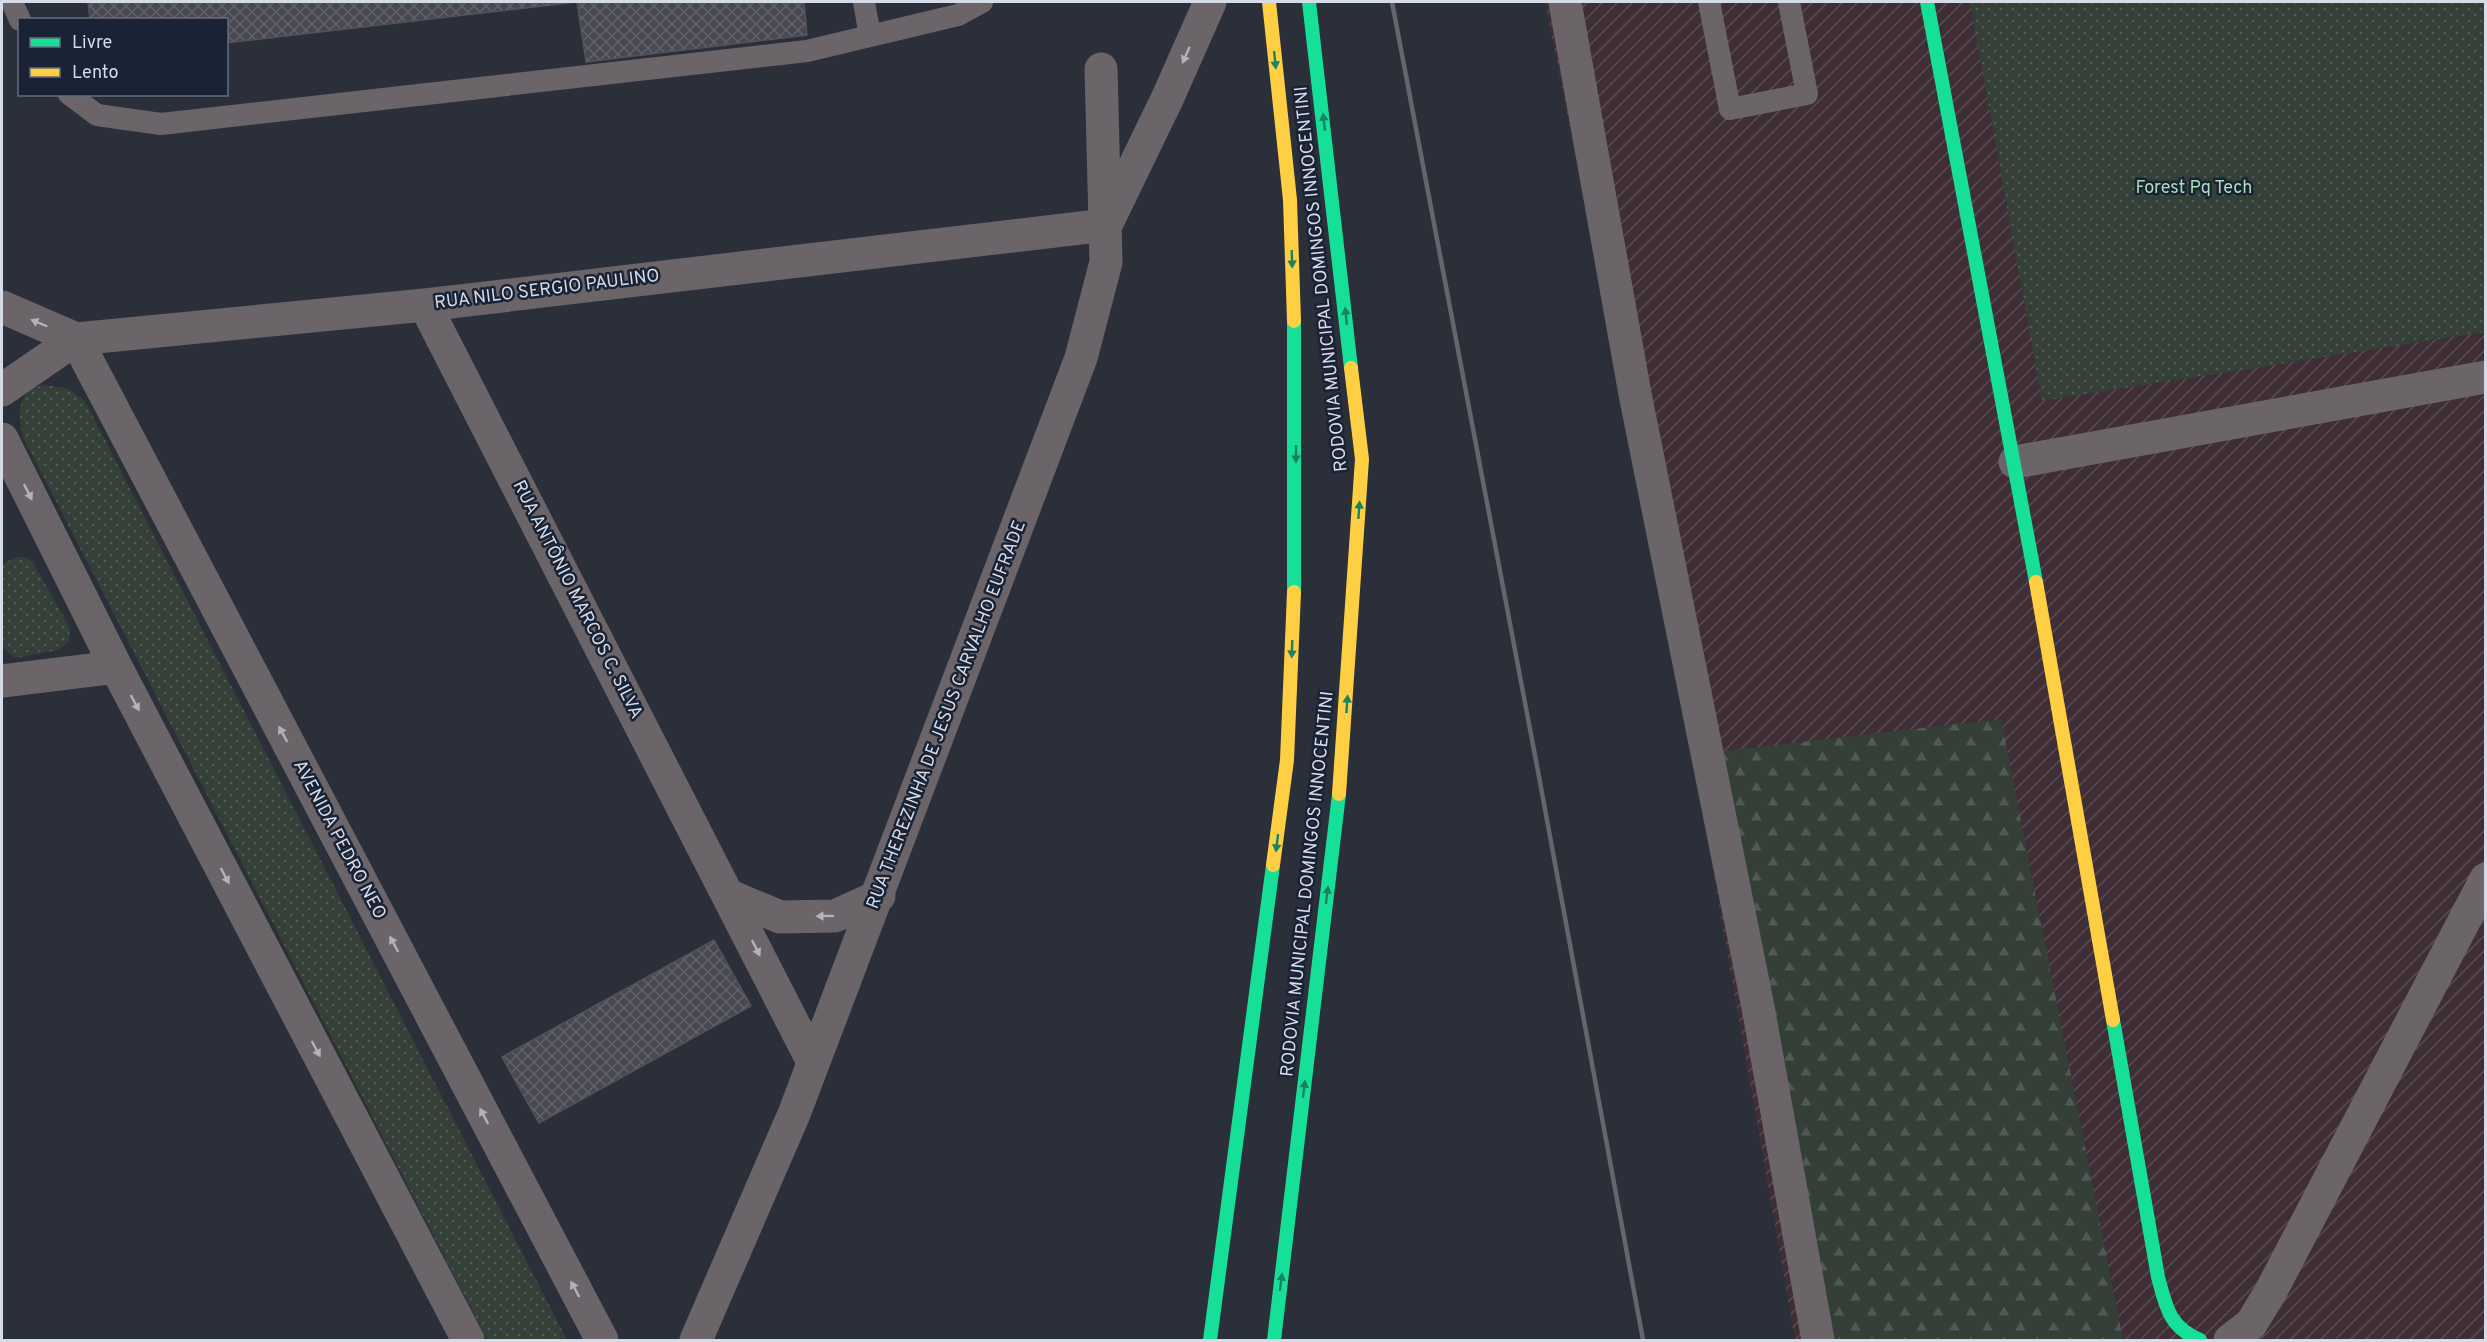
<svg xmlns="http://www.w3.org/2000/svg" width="2487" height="1342" font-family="Overpass,sans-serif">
	<defs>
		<pattern id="industrial-furrows" width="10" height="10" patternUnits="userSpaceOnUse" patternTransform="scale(1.5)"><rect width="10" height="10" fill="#3f2e35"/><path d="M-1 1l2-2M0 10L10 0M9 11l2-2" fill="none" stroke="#5a4c52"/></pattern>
		<pattern id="forest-firs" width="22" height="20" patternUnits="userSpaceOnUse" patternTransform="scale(1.5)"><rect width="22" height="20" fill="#333f37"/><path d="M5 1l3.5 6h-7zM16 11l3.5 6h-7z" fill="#505a54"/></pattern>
		<pattern id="park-dots" width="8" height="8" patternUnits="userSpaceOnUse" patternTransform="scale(1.5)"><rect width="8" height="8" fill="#333f37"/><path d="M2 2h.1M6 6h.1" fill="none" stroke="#505a54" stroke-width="1.8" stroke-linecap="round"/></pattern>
		<pattern id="building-cross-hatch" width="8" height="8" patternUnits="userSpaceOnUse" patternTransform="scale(1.5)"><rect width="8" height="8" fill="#494852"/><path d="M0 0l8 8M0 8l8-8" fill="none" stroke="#62626b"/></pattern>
	</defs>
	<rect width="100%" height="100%" fill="#2a2f39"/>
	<path fill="url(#industrial-furrows)" d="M1545,2H2485V1340H1795L1688,728Z"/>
	<path fill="url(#forest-firs)" d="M2001,719L2123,1340H1832L1723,751Z"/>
	<path fill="url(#park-dots)" d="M1970,2H2485V332L2042,401Z
		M48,385L69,389L85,401L567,1340H487L24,439C16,415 17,386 48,385Z
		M16,557H25L33,562L70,628L69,641L59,650L15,658L3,648L2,564Z"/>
	<path fill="url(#building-cross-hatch)" stroke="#525259" stroke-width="1.5" d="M88,2H577L226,43V20H90Z
		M577,2H804L807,35L586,62Z
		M714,940L751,1006L539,1123L502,1057Z"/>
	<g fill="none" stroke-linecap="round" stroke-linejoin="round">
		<path stroke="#6b6569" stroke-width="22" d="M12,2L20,20
			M864,2L870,36
			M1709,2L1730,109L1807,94L1789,2
			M69,94L97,115L161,124L807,51L958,15L982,2"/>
		<path stroke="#6b6569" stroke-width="33" d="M1565,2L1635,394L1758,1007L1818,1340
			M425,305L813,1062
			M2,307L76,339L602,1340
			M2,390L76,339L425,305L1106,225L1168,97L1210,2
			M2,439L116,667L468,1340
			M2015,462L2486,377
			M2,681L116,667
			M730,896L780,917L835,916L879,896
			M696,1340L794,1114L1081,358L1106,262L1101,69
			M2230,1340L2251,1324L2270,1293L2486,879"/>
		<path stroke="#16e098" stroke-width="14" d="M1309,2L1351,368
			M1927,2L2036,582
			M1294,321V592
			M2113,1020L2158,1277C2166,1307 2169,1327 2200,1340
			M1210,1340L1273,865
			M1274,1340L1339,794"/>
		<path stroke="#ffcf43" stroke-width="14" d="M1269,2L1290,200L1294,321
			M2036,582L2113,1020
			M1339,794L1362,459L1351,368
			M1273,865L1287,760L1294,592"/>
		<path stroke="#66656b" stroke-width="4.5" d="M1392,2L1537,766L1643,1340"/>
	</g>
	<defs><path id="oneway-solid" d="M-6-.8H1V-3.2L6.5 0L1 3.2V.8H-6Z" transform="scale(1.5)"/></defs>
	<g fill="#b0b2bc">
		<use href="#oneway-solid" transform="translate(1186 55) rotate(114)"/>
		<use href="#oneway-solid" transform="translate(39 323) rotate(-157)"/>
		<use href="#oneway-solid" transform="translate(28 492) rotate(63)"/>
		<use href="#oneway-solid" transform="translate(135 703) rotate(62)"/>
		<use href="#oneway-solid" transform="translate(283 734) rotate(-118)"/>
		<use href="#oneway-solid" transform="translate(225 876) rotate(62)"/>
		<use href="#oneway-solid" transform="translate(825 916) rotate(179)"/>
		<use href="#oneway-solid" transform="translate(394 944) rotate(-118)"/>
		<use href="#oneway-solid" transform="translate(756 948) rotate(63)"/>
		<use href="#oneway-solid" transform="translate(316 1049) rotate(62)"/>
		<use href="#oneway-solid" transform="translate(484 1116) rotate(-118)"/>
		<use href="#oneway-solid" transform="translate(575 1289) rotate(-118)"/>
	</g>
	<g fill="#188266">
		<use href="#oneway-solid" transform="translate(1275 60) rotate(84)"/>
		<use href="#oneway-solid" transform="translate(1324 122) rotate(-96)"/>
		<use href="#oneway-solid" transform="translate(1292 259) rotate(88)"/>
		<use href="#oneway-solid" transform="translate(1346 316) rotate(-96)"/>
		<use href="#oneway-solid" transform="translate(1296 454) rotate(90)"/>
		<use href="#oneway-solid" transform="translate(1359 510) rotate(-86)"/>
		<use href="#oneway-solid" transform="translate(1292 649) rotate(92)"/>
		<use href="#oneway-solid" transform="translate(1347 704) rotate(-86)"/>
		<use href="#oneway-solid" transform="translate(1277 843) rotate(97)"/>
		<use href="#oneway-solid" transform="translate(1327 895) rotate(-83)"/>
		<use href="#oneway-solid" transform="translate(1304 1089) rotate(-83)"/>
		<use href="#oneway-solid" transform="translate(1281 1282) rotate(-83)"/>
	</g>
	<g text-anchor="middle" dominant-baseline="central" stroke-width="5" stroke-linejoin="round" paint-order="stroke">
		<g font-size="18" fill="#abddb7" stroke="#1a2335">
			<text x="2194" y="188">Forest Pq Tech</text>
		</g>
		<g font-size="18" fill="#d5dce8" stroke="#1a2335">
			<text transform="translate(1322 279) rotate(-96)">RODOVIA MUNICIPAL DOMINGOS INNOCENTINI</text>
			<text transform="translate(547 290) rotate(-7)">RUA NILO SERGIO PAULINO</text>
			<text transform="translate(577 600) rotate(63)">RUA ANTÔNIO MARCOS C. SILVA</text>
			<text transform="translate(947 715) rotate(-69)">RUA THEREZINHA DE JESUS CARVALHO EUFRADE</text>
			<text transform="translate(339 840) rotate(62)">AVENIDA PEDRO NEO</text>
			<text transform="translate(1308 884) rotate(-84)">RODOVIA MUNICIPAL DOMINGOS INNOCENTINI</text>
		</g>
	</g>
	<rect width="2487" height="1342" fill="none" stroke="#d5dce8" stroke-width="6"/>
	<rect x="18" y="18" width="210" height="78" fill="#1a2335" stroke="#656d7d" stroke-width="1.5"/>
	<rect x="30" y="38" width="30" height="9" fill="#16e098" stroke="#656d7d" stroke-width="1.5"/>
	<text x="72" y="48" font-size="18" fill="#d5dce8">Livre</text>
	<rect x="30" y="68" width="30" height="9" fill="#ffcf43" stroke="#656d7d" stroke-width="1.5"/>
	<text x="72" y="78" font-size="18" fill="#d5dce8">Lento</text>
</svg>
